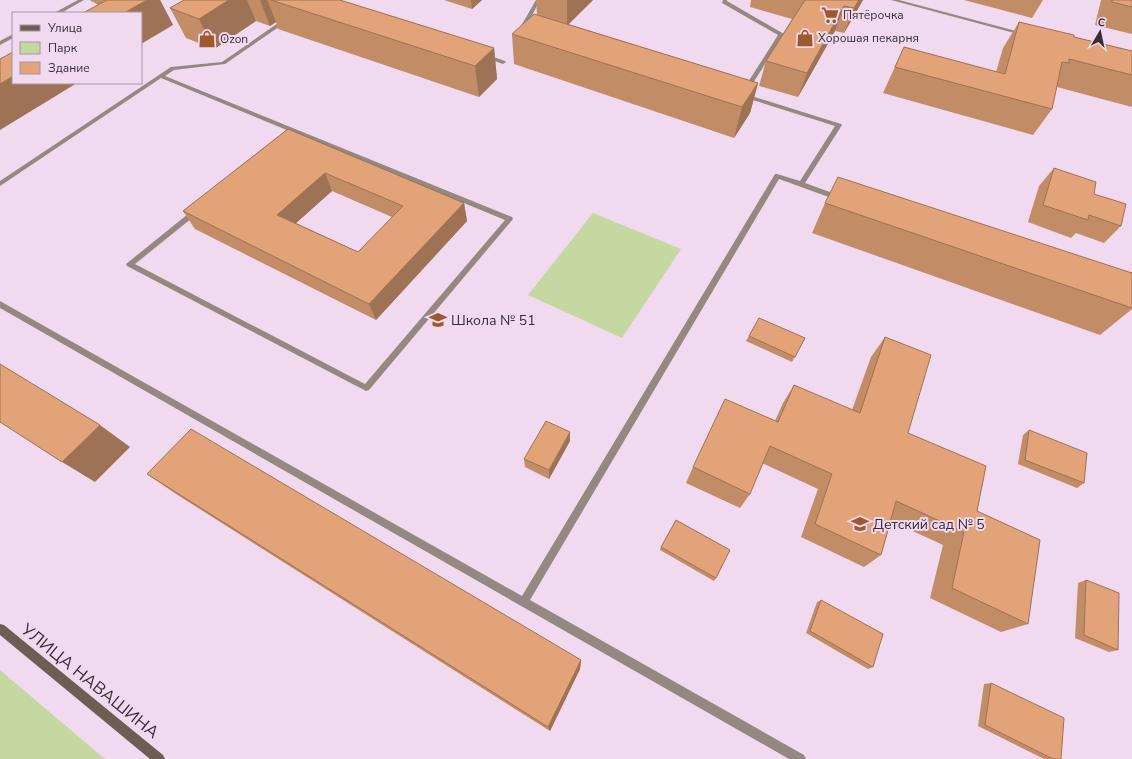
<svg xmlns="http://www.w3.org/2000/svg" width="1132" height="759" font-family="'Nunito Sans',sans-serif">
	<rect width="100%" height="100%" fill="#f1d9ef"/>
	<path fill="#c6d8a2" d="M593,213L681,249L622,338L528,295Z
		M0,670L105,759H0Z"/>
	<g fill="none" stroke-linecap="round" stroke-linejoin="round">
		<path fill="#948881" fill-rule="evenodd" d="M536,0H540L527,25L531,27L528,29L522,27L521,26Z
			M723,0H727V1L784,34L748,91L743,90L778,35L722,3Z
			M284,19L289,20L225,64L174,70L165,76L512,217L513,219L369,390L366,391L127,266L126,264L193,210H197V214L135,264L365,384L505,220L161,78L0,186V181L171,67L222,62Z
			M485,54L505,61L506,62L503,64L483,57L482,56Z
			M745,94L841,124L842,125L805,183L841,196L842,198L841,200H837L779,179L530,600L804,755L806,759H789L0,308V301L522,596L775,174H777L800,181L835,126L743,97L742,96Z"/>
		<path fill="#948881" fill-rule="evenodd" d="M78,0H84L61,13H54Z
			M891,0H899L1027,34L1022,35Z
			M13,34V38L0,45V41Z"/>
		<path fill="#6e5d54" fill-rule="evenodd" d="M0,624L4,625L163,755L165,759H150L0,635Z"/>
	</g>
	<path fill="#c28c67" fill-rule="evenodd" d="M90,0H160L173,25L99,5L91,1Z
		M184,0H340L494,48L497,79L479,97L278,29L276,22L270,26L256,21L214,49L186,38L170,8Z
		M444,0H482L472,9Z
		M536,0H593L568,24L758,83L750,113L734,138L514,64L512,34L537,15Z
		M751,0H863L844,33L835,31L798,97L759,86L766,61L792,19L750,7Z
		M964,0H1043L1032,18Z
		M1101,0H1132V34L1095,25Z
		M1019,22L1074,37L1132,51V107L1057,87L1052,109L1033,135L883,93L904,47L996,72L1003,48Z
		M288,129L464,203L467,221L376,320L195,229L183,211ZM332,191L392,217L358,252L296,223Z
		M1054,168L1094,194L1121,226L1104,243L1076,233L1071,238L1028,222L1039,186Z
		M825,203L1132,273V309L1100,335L812,233Z
		M749,336L805,338L792,362L746,341Z
		M885,337L908,433L977,511L1028,624L1001,632L930,598L943,545L891,521L881,555L864,567L801,537L818,489L762,463L750,494L740,508L686,483L693,467L775,421L783,403L794,385L852,410L871,357Z
		M1029,430L1084,483L1077,488L1018,464L1023,435Z
		M570,441L549,479L525,467L524,459Z
		M147,474L581,660L580,669L550,731L176,494Z
		M661,547L716,578L714,581L660,550Z
		M1086,580L1118,650L1109,652L1075,638L1078,583Z
		M821,600L873,667L868,669L806,633L817,602Z
		M991,683L1061,759H1044L978,726L984,684Z"/>
	<path fill="#9e7254" d="M147,0H160L173,25L141,44V13H124Z
		M229,0H247L256,21L214,49L199,19Z
		M260,0H267L276,22L270,26Z
		M471,0H482L472,9Z
		M567,0H593L567,26Z
		M859,0H863L844,33L854,8Z
		M844,6L835,31L798,97L807,73Z
		M494,48L497,79L479,97L475,66Z
		M13,76V83H77L0,130V84Z
		M758,83L750,113L734,138L742,107Z
		M325,173L332,191L286,232L277,215Z
		M464,203L467,221L376,320L369,304Z
		M100,425L130,447L95,482L62,462Z
		M570,432V441L549,479V470Z
		M581,660L580,669L550,731L548,727Z"/>
	<path fill="#e2a378" stroke="#9e7254" fill-rule="evenodd" d="M107,0H147L124,13H83Z
		M184,0H229L199,19L170,8Z
		M271,0H340L494,48L475,66Z
		M805,0H859L854,8L844,6L807,73L766,61Z
		M1112,0H1132V7L1112,2Z
		M534,14L758,83L742,107L512,34Z
		M1019,22L1074,35V37L1132,51V75L1069,59V63L1062,62L1052,109L895,67L904,47L1005,74Z
		M13,52V76L0,84V59Z
		M288,129L464,203L369,304L183,211ZM325,173L403,206L358,252L277,215Z
		M1054,168L1096,182L1094,194L1126,204L1121,226L1089,215L1088,220L1043,205Z
		M838,177L1132,273V308L825,203Z
		M759,318L805,338L795,357L749,336Z
		M885,337L931,355L908,433L986,466L977,511L1040,540L1028,624L952,588L964,532L896,501L881,555L815,524L832,474L770,446L750,494L693,467L725,399L778,422L794,385L860,413Z
		M0,364L100,425L62,462L0,422Z
		M546,421L570,432L549,470L524,459Z
		M191,429L581,660L548,727L147,474Z
		M1029,430L1087,453L1084,483L1025,460Z
		M676,520L730,550L716,578L661,547Z
		M1086,580L1119,593L1118,650L1084,635Z
		M821,600L883,634L873,667L810,631Z
		M991,683L1064,718L1061,759H1053L985,725Z"/>
	<defs>
		<g id="supermarket-bare" transform="scale(1.38)"><path d="M-6-5.5h2.5l.6 2H6L4.5 2H-2.5L-4.4-4H-6ZM-1.5 3.2a1.3 1.3 0 1 0 .1 0ZM3 3.2a1.3 1.3 0 1 0 .1 0Z" fill="#9d592b" stroke="#f1d9ef" stroke-width="2.5" paint-order="stroke"/></g>
		<g id="shop-bare" transform="scale(1.38)"><path d="M-5-2.5h2.3a2.7 3.5 0 0 1 5.4 0H5L5.5 6h-11ZM-1.5-2.5h3a1.5 2.3 0 0 0-3 0Z" fill="#9d592b" stroke="#f1d9ef" stroke-width="2.5" paint-order="stroke"/></g>
		<g id="school-bare" transform="scale(1.38)"><path d="M0-5L7-2L0 1L-7-2ZM-4 1L0 2.5L4 1V4Q0 6-4 4Z" fill="#9d592b" stroke="#f1d9ef" stroke-width="2.5" paint-order="stroke"/></g>
	</defs>
	<g fill-rule="evenodd">
		<use href="#supermarket-bare" x="830" y="15"/>
		<use href="#shop-bare" x="805" y="38"/>
		<use href="#shop-bare" x="207" y="39"/>
		<use href="#school-bare" x="438" y="320"/>
		<use href="#school-bare" x="860" y="524"/>
	</g>
	<g text-anchor="middle" dominant-baseline="central" stroke-width="4" stroke-linejoin="round" paint-order="stroke">
		<g font-size="12" fill="#362d36" stroke="#f1d9ef" text-anchor="start">
			<text x="843" y="15">Пятёрочка</text>
			<text x="818" y="38">Хорошая пекарня</text>
			<text x="220" y="39">Ozon</text>
		</g>
		<g font-size="14" fill="#362d36" stroke="#f1d9ef" text-anchor="start">
			<text x="451" y="320">Школа № 51</text>
			<text x="873" y="524">Детский сад № 5</text>
		</g>
		<g font-size="17" fill="#362d36" stroke="#f1d9ef">
			<text transform="translate(90 681) rotate(39)">УЛИЦА НАВАШИНА</text>
		</g>
	</g>
	<rect x="12" y="12" width="130" height="72" fill="#f1d9ef" stroke="#a694a5"/>
	<rect x="20" y="25" width="20" height="6" fill="#6e5d54" stroke="#a694a5"/>
	<text x="48" y="32" font-size="12" fill="#362d36">Улица</text>
	<rect x="20" y="42" width="20" height="12" fill="#c6d8a2" stroke="#a694a5"/>
	<text x="48" y="52" font-size="12" fill="#362d36">Парк</text>
	<rect x="20" y="62" width="20" height="12" fill="#e2a378" stroke="#a694a5"/>
	<text x="48" y="72" font-size="12" fill="#362d36">Здание</text>
	<g transform="translate(1100 32) rotate(9)" stroke="#f1d9ef" stroke-width="3" paint-order="stroke">
	<path d="M0-3L7 15L0 10L-7 15Z" fill="#362d36"/>
	<text y="-6" font-size="11" font-weight="bold" text-anchor="middle" fill="#362d36">С</text>
	</g>
</svg>
